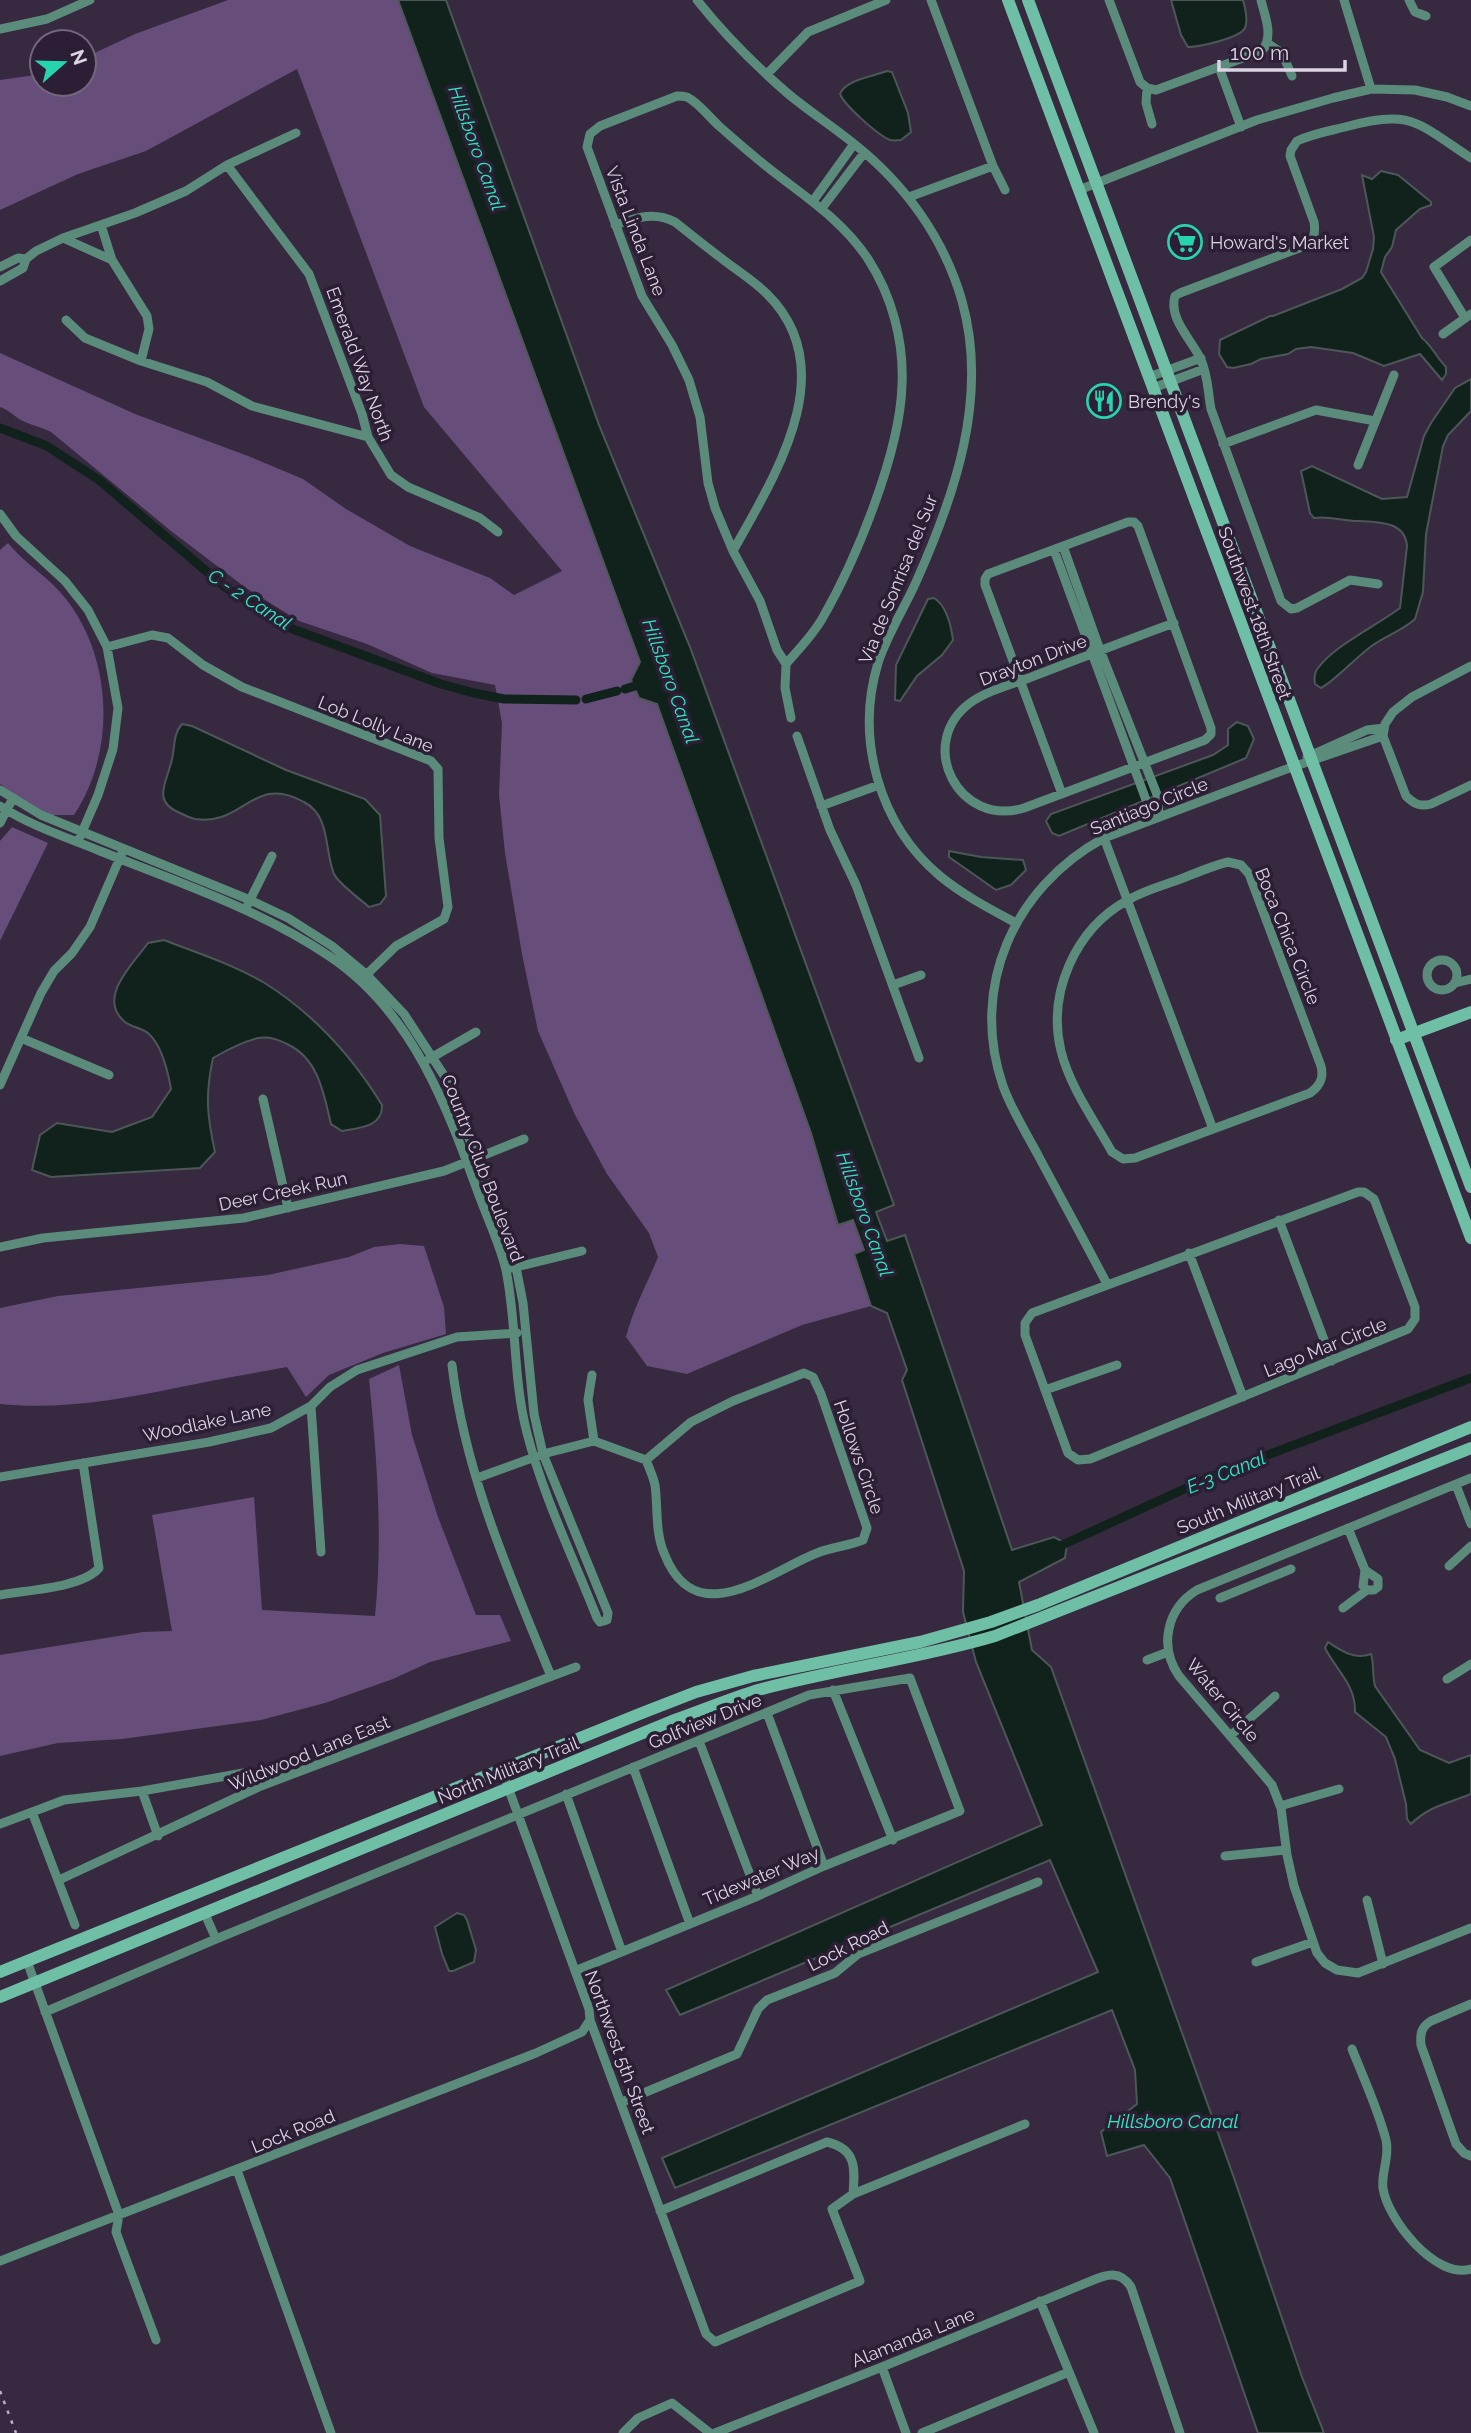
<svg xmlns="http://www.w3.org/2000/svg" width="1471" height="2433" font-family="Raleway,sans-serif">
	<rect width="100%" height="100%" fill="#362940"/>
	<path fill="#674d7a" d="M228,0H398L640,663L631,681L639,698L657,704L811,1133L837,1225L853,1220L864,1251L854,1255L871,1306L802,1325L687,1374L647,1366L626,1337C633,1309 647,1284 658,1257L649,1233L607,1174L575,1115L538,1031L522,954L505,853L499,795L502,723L495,685L432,673L367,644L299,621L246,588L171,531L51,432C41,427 30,425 21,420C14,416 9,410 0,407V353L135,414L248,456L303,479L346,509L410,546L490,578L514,595L562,571L424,407L297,69L146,151L78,174L0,210V80L42,74V84H84V58L135,34Z
		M8,543C25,564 50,578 66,599C113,659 116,752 74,815H50L22,803L0,784V550Z
		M12,827L48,843L0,941V841Z
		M400,1244L424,1246L444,1307L446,1334L383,1353L329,1375L306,1397L287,1367C250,1374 213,1380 176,1388C118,1400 59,1410 0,1404V1308L58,1296L268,1275L349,1257L374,1247Z
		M399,1365L412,1435L438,1517L476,1615H500L511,1641L430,1662L393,1679L325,1703L261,1720L122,1739L58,1743L0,1756V1655L143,1632L172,1631L152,1515L254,1497L262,1610L375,1616C383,1537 377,1458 369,1379Z"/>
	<path fill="#11221c" stroke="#4e5758" stroke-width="2" d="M398,0H446L599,425L690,647L894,1205L876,1212L887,1241L905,1235L1012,1550L1054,1537L1067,1544L1065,1558L1019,1582L1032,1650L1051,1667L1233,2175L1302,2377L1324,2433H1258L1170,2178L1144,2145L1107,2156L1101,2132L1137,2104L1135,2070L1112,2010L675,2188L662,2158L1098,1972L1050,1860L680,2015L666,1990L1042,1825L976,1662L963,1612L964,1571L902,1380L907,1370L887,1313L871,1306L854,1254L864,1250L853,1220L838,1225L811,1133L657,704L639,698L631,680L640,662Z
		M1171,0H1243C1245,7 1248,21 1245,28C1240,38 1199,47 1188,47L1181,35Z
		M887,71L892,72L908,113L911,132L901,140C898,140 893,141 890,140C878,135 845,106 840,94C845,80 874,76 887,71Z
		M1381,171L1398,175L1431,202V205L1420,209L1396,230L1392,247L1385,257L1381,272L1422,338C1432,346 1437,358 1446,367V374L1442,380L1420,354L1384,366L1353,353L1311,347L1296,349L1288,354L1261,359L1251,364L1233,368L1227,367L1219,354L1220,340L1270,316H1273L1342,289L1362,278L1366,272L1373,249L1374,237L1362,175L1372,179Z
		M1471,379V411L1448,435L1443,446L1426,534L1423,592L1415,619C1403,630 1386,636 1373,645C1357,656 1335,681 1321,688L1315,684C1314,678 1314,673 1318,668C1335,645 1376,626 1400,608L1407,546C1405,521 1378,522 1358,521C1343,521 1329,516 1314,518L1310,513L1301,471L1312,466L1382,499L1407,497L1424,436L1431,423L1455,388Z
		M934,598C947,606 951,625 953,640L942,655L917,676L900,701L895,700L896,665L928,599Z
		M1237,722L1248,726L1254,739L1246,758L1059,836L1052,833L1046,821L1051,814L1213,755L1228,745V729Z
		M182,724L192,726L286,770L365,799L380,815L386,896L380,904L369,907C360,899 338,883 334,874C324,850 331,816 304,802C253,773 243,827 195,819C190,818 185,815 180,813C151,801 167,783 172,759C175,747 173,734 182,724Z
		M949,851L981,857L1023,860L1026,870L1011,885L996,890L949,857Z
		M164,940C197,953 232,964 263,982C313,1013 352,1056 382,1105C383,1127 359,1128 342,1131L331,1124C324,1095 319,1060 289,1045C279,1040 270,1036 258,1038C242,1042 227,1050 213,1058C205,1095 207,1116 215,1152L200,1168L51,1177L32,1170L40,1135L57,1123L112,1132L152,1117L171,1089C168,1072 162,1046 149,1034C143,1028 131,1027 125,1022C96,998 133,964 148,943Z
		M1328,1642C1342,1651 1354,1660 1371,1654C1374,1661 1372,1675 1375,1686L1420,1750L1449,1763L1471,1755V1794C1447,1804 1429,1806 1411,1824L1407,1819L1406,1804L1395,1759L1386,1737L1355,1712C1356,1685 1336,1670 1325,1648Z
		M457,1913L464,1915L467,1920L476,1950L474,1962L453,1971H449L442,1954L435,1927Z"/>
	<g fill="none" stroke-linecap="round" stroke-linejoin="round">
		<path stroke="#11221c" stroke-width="9" d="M0,428L47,446L99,480L225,587L290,628L441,684L474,693L504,699L576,700
			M625,689L645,683
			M586,699L617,691
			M1058,1547L1217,1474L1471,1378"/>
		<path stroke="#5b8b7b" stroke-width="9" d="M697,0C723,33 754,64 786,92C807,110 831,125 853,143C905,184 944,238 962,301C989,397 955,495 916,582C904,609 887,635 878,663C855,739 879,825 940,876C963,895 990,909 1016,923
			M931,0L993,166L1005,190
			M1109,0L1140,82L1147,88L1156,90L1262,51C1274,36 1265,17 1261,0
			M1344,0L1371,89
			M1409,0L1415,12L1426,16
			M0,29L47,19L90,0
			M1267,43L1282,53L1292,76
			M1219,67L1241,127
			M767,74L808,32L886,0
			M1147,88L1146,103L1152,124
			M227,165L309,274L362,414L368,437L391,475L408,487L480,518L498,532
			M1079,190L1257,120L1333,98L1371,89L1415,90L1447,97L1471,106
			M909,197L993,166
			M813,201L854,144
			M822,208L864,153
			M101,225L112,260
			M615,225C636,218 653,211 675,222C690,234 705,246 721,258C736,270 753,280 767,294C844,370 774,477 733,551
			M63,238L112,260L147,316L149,329L141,361
			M0,267L18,258L26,259
			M0,281L23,268L26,259L36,251L63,238L135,213L186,191L227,165L296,133
			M1465,318L1434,267L1471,240
			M66,320L85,338L141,361L207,382L252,406L368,437
			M1443,334L1471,314
			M1149,377L1201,358
			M1153,388L1204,369
			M1223,444L1316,410L1375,421
			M1358,465L1394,375
			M0,514L16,536L65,581L88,610L107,647L118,708L113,749L98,795L80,837
			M1063,546L1100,650L1158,797L1159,817
			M1054,550L1153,819
			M1378,584L1350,580L1297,608L1291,609L1281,601L1211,409C1208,393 1208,375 1201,360C1193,341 1168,319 1175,296L1180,293L1302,247C1314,240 1316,235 1314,222L1290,156L1291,150L1297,141C1312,134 1329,131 1345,127C1411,108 1417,123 1471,158
			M107,647L152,635L168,638L203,665L242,687L431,761L438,769L439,838L448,907L444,919L396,946L363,978
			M786,664C798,650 812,636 822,619C856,560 900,453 902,385C904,341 892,296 868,259C843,221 807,198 771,170C753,156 736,141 719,126C709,117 699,103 687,97C683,96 682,96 677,96L600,126L590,134L587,147L642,296L672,345L689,380L700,417L708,483L715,508L733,551L760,601L777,650L786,664L785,688L791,718
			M1471,666L1412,697L1393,712L1385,724L1383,736L1406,796C1414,804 1420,807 1431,804L1471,785
			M797,736L830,830L856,885L919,1058
			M1307,757L1367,730L1384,728
			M0,790L41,815L250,900L288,918L332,946L367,975L404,1014L445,1077L506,1232L516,1267L523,1303L534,1414L543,1454L608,1613L607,1620L600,1622L597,1618C573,1557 543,1496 527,1433C513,1380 517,1324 506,1270C500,1245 489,1222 480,1198C447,1107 413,1012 329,956C259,909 177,882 100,851C66,837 31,826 0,806
			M1062,794L985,585V579L988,574L1128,522H1134L1138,526L1211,728V734L1205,740L1024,808C959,828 915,744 970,703C988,690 1014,684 1034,676C1081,658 1127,640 1174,623
			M821,806L879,785
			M0,823L13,798
			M1104,838L1213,1129
			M1228,862L1241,865L1249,874L1321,1066C1324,1078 1320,1086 1310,1093L1135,1158L1123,1159L1112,1152C1094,1120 1070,1087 1061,1051C1047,993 1075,929 1128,900C1143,891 1161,886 1178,880C1194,874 1211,866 1228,862Z
			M248,904L272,856
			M1427 975a15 15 0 1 1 30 0a15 15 0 1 1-30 0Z
			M1455,983L1471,979
			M893,985L921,975
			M21,1038L109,1075
			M429,1059L476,1032
			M0,1085L41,993L54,971L72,953L90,927L122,853
			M263,1099L288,1208
			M1358,1192H1364L1374,1199L1415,1307V1319L1408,1329L1090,1459L1078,1460L1068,1453L1025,1335V1323L1032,1313Z
			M1279,1220L1332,1361
			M0,1247L43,1238L244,1218L444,1171L524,1139
			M1189,1253L1243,1397
			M512,1268L582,1251
			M1107,1284C1085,1242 1062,1200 1039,1157C1027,1134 1012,1111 1003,1086C969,987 1014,887 1104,838L1284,770L1383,736
			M452,1365C465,1474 510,1576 551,1676
			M804,1373L813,1377L821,1394L867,1528L863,1540C848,1546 832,1547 817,1553C767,1573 695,1634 664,1553C655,1532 658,1507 655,1485C653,1476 649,1468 646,1460L691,1422L733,1401Z
			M592,1375L588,1400L594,1441
			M1045,1390L1117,1365
			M311,1406L321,1552
			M0,1477L209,1442L271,1428L311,1406L330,1387L357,1370L457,1337L517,1333
			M477,1478L543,1454L594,1441L646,1460
			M1471,1478L1197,1590C1166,1609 1159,1647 1179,1676L1272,1785L1281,1808L1287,1855L1294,1886L1317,1953L1325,1963L1337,1970L1358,1973L1471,1928
			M1456,1485L1471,1524
			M1348,1528L1365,1570
			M1449,1566L1471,1546
			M1365,1570L1378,1579V1587L1374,1590H1367L1363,1586Z
			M0,1595C26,1590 82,1588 99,1568L83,1463
			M1220,1598L1291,1569
			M1343,1608L1367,1590
			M1147,1660L1168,1652
			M1447,1679L1471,1664
			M833,1690L893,1840
			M767,1713L824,1866
			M1230,1736L1275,1696
			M699,1741L758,1896
			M633,1767L690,1924
			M501,1768L589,2009L590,2020L706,2334L715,2342L860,2281L832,2209L853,2194C855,2169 857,2149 827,2142L660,2211
			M142,1791L158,1836
			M566,1794L622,1952
			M1280,1806L1339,1789
			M32,1812L75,1925
			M0,1824L64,1800L142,1791L249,1772L261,1786
			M1225,1856L1286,1850
			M59,1880L261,1786L576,1667
			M1367,1900L1383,1964
			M205,1914L216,1939
			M27,1961L119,2215L116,2232L156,2340
			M1256,1962L1313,1942
			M1471,2004L1431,2021C1421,2027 1420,2034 1421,2045L1456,2144L1464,2153L1471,2156
			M45,2012L216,1939L809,1695L910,1678L960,1811L824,1866L758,1896L575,1971
			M1352,2049C1364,2079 1378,2109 1386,2140C1390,2157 1381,2172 1383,2188C1387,2219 1436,2280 1471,2269
			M622,2102L737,2054L758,2009L767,2000L835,1973L858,1954L1038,1882
			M237,2170L331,2433
			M853,2194L1025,2124
			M0,2261L536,2053L582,2032L590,2020
			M1040,2301L1094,2433
			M882,2367L906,2433
			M623,2433L638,2418L672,2403L710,2433
			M715,2433L882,2367L1091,2281C1107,2274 1120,2270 1131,2287L1180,2433
			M922,2433L1069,2372"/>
		<path stroke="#6fbfa6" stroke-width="12" d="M1008,0L1471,1238
			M1028,0L1471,1187
			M1396,1040L1471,1012
			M0,1972L642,1713L696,1692L753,1676L920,1642L991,1622L1038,1605L1471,1427
			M0,1997L672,1721C701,1711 729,1699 758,1690C836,1669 917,1659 995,1636L1471,1448"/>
		<path stroke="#b9b0c1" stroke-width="2.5" stroke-dasharray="3.5 7" stroke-linecap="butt" d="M0,2391L16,2433"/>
	</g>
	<defs>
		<g id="supermarket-ring" transform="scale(1.75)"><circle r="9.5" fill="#2c1f35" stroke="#27d5ad" stroke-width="1.5"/><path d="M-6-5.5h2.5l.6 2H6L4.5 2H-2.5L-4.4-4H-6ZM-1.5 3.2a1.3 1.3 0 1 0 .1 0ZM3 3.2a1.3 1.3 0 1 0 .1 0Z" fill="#27d5ad"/></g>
		<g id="restaurant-ring" transform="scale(1.75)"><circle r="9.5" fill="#2c1f35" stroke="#27d5ad" stroke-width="1.5"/><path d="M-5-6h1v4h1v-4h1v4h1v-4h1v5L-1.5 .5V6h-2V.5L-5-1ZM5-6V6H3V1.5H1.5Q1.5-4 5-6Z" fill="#27d5ad"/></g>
	</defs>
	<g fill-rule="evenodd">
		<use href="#supermarket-ring" x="1185" y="242"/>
		<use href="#restaurant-ring" x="1104" y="401"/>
	</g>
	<g text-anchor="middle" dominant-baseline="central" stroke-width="7" stroke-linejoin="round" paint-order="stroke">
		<g font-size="18" fill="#dcd4e3" stroke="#2c1f35">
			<text transform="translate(636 231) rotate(69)">Vista Linda Lane</text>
			<text transform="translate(360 364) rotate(70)">Emerald Way North</text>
			<text transform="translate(898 579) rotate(-68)">Via de Sonrisa del Sur</text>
			<text transform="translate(1255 613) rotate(70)">Southwest 18th Street</text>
			<text transform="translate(1033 660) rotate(-21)">Drayton Drive</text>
			<text transform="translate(376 724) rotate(22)">Lob Lolly Lane</text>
			<text transform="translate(1149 806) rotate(-22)">Santiago Circle</text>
			<text transform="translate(1288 936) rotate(68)">Boca Chica Circle</text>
			<text transform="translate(483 1168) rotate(69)">Country Club Boulevard</text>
			<text transform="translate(283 1191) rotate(-12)">Deer Creek Run</text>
			<text transform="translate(1325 1347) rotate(-22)">Lago Mar Circle</text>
			<text transform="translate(207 1422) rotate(-12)">Woodlake Lane</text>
			<text transform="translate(859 1457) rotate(71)">Hollows Circle</text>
			<text transform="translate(1248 1500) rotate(-22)">South Military Trail</text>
			<text transform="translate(1223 1700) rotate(50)">Water Circle</text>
			<text transform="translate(705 1721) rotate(-22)">Golfview Drive</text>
			<text transform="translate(309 1753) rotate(-22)">Wildwood Lane East</text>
			<text transform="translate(508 1770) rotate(-22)">North Military Trail</text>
			<text transform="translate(761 1876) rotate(-23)">Tidewater Way</text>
			<text transform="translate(848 1946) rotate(-27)">Lock Road</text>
			<text transform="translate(620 2052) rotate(70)">Northwest 5th Street</text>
			<text transform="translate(293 2131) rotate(-22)">Lock Road</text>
			<text transform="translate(913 2337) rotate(-22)">Alamanda Lane</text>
		</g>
		<g font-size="18" fill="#dcd4e3" stroke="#2c1f35" text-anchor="start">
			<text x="1210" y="242">Howard's Market</text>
			<text x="1128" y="401">Brendy's</text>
		</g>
		<g font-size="19" font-style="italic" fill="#28edc1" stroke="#2c1f35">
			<text transform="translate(477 148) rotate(70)">Hillsboro Canal</text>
			<text transform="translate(250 599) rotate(33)">C - 2 Canal</text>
			<text transform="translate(671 681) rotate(70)">Hillsboro Canal</text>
			<text transform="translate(865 1214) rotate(70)">Hillsboro Canal</text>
			<text transform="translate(1226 1472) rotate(-22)">E-3 Canal</text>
			<text x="1173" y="2121">Hillsboro Canal</text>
		</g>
	</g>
	<g transform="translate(63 63) rotate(70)"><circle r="33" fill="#2c1f35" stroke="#72677b" stroke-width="2"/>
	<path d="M0-5L12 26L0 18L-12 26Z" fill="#27d5ad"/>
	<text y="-10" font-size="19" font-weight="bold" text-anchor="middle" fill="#dcd4e3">N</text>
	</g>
	<path d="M1219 60v10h126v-10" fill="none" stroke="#dcd4e3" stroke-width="3.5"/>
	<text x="1230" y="60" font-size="21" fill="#dcd4e3" stroke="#2c1f35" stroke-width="5" paint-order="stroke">100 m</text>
</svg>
